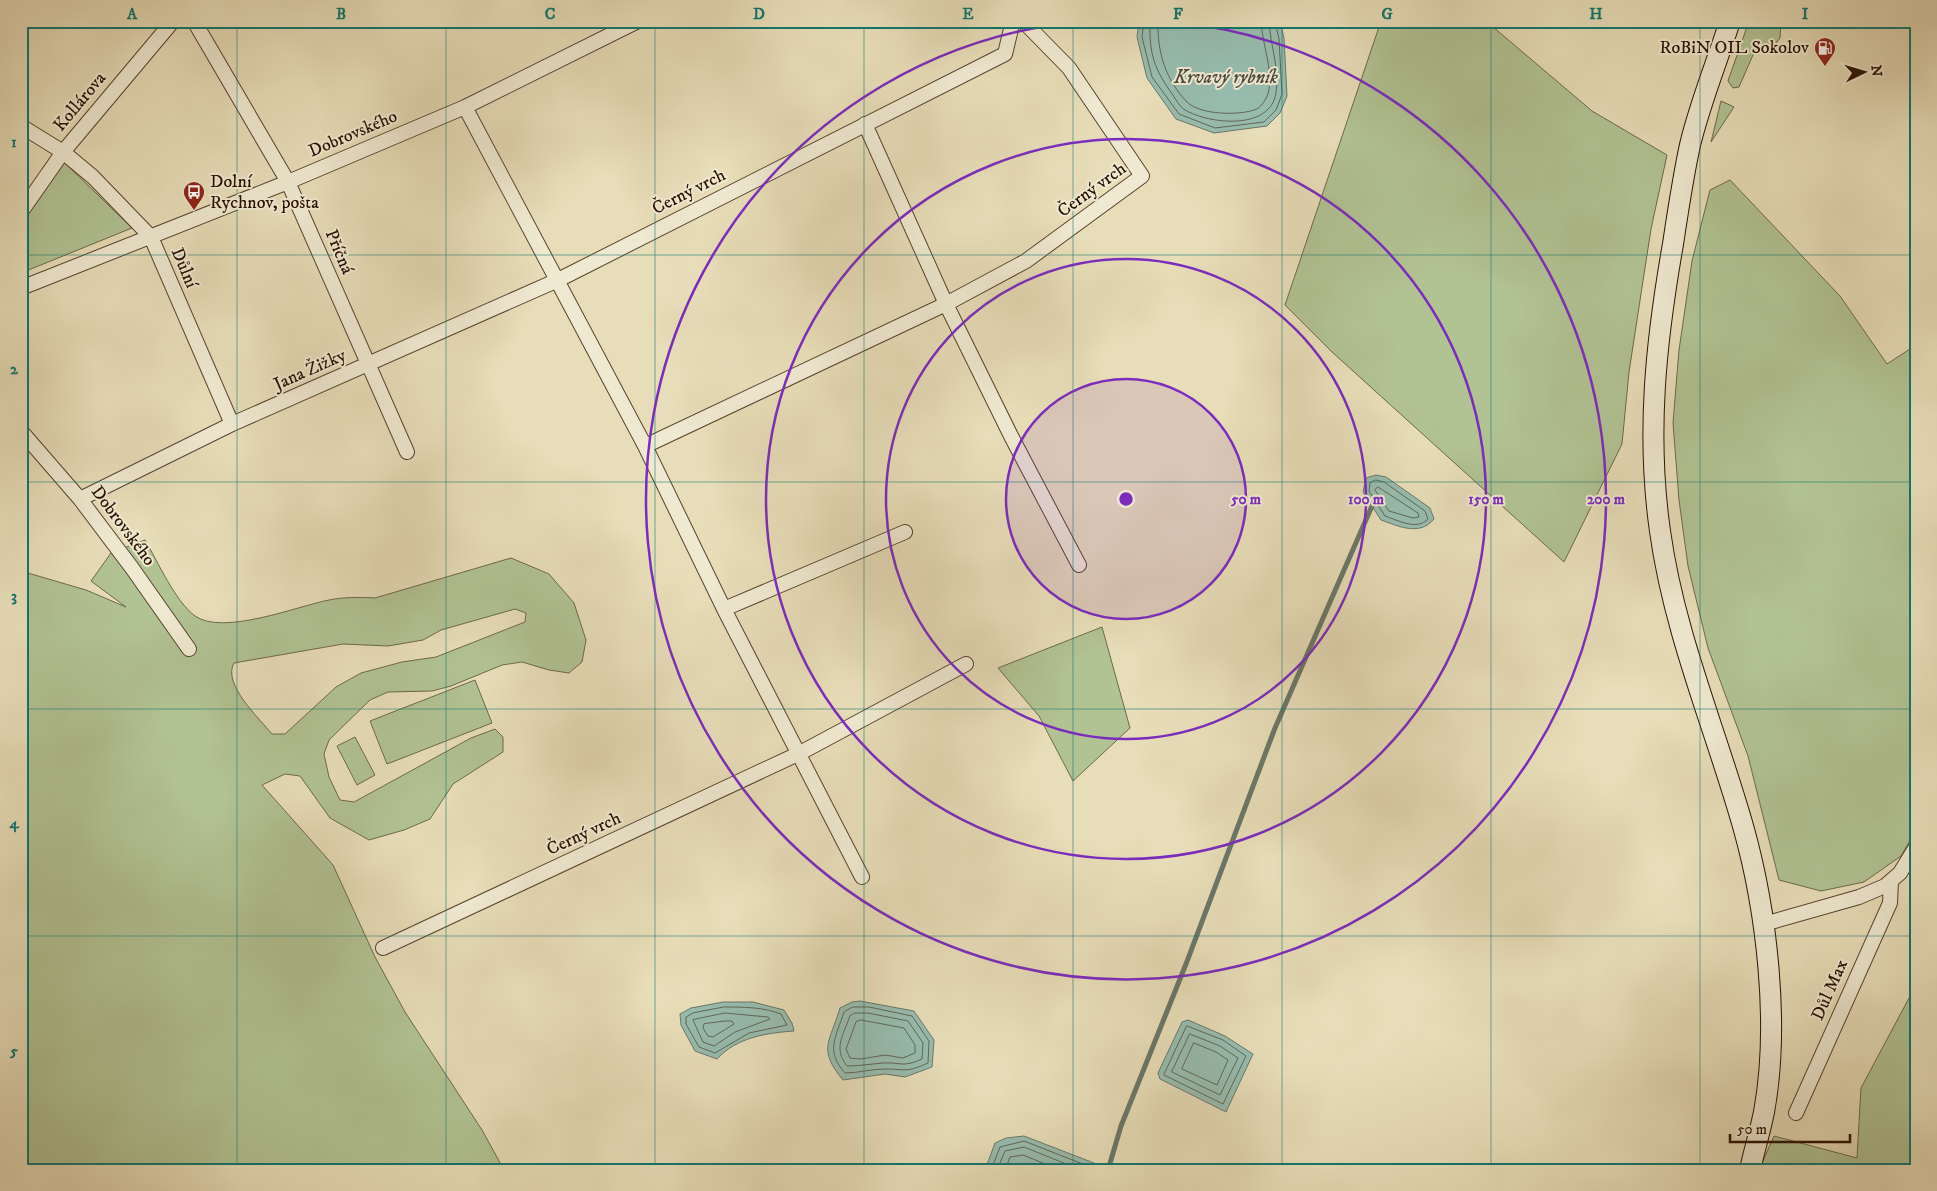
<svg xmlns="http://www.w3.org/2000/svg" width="1937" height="1191" font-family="'IM FELL DW Pica',serif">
	<rect width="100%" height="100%" fill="#e7ddb8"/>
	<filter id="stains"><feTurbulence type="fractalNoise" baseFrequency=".004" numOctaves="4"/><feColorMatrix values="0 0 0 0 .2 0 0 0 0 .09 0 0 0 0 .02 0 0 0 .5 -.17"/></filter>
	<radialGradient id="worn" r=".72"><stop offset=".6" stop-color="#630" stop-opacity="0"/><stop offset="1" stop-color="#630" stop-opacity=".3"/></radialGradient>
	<path fill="#b1c293" stroke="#6c684a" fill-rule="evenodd" d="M1381,21H1486L1592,111L1667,155L1651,229L1629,372L1622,444L1564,562L1332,352L1285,305Z
		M1749,21H1781L1780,38L1772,48H1756L1739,87L1733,88L1728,81Z
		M1721,101L1734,107L1711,142Z
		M64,162L132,228L21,273V224Z
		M1730,180L1840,296L1887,364L1916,345V830L1901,856L1864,882L1821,891L1779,880L1748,756L1708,648L1688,566L1679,500L1673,423L1679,350L1692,261L1710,190Z
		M145,540C158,562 175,601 195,616C223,636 298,606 329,600C344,597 359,597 375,598L511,558L549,574L574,603L586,640L582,662L569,673L549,670L522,662L502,665L451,686L432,691L388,692L370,700L329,740L324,754L329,777L340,800L354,802L471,738L495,729L503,737V752L453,784L430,819L404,830L369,840L330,818L300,776L285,774L262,785L333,865L375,957L405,1012L482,1130L504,1170H21V571L86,590L126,607L91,581L111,553ZM515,609L526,613L525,622L436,657L402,662L361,673L336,687L285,734H272C259,718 222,684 234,663L343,644L388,646L423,640L441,630Z
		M1102,627L1130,728L1073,781L1039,716L998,668Z
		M475,680L492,723L387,764L370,721Z
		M355,737L375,775L357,785L337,746Z
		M1916,985V1170H1759L1774,1136L1857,1158L1861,1088Z"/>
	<path fill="#97bcae" stroke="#6b7768" d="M1139,21H1280L1284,38L1287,96L1280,113L1267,126L1214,133L1176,119L1147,78L1137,37Z
		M1376,475L1386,477L1430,508L1434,519C1420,536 1400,527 1381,520L1363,492L1366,478Z
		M860,1001L914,1011L934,1040L932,1067L905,1077L885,1074L843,1080C817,1049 830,1042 840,1008L852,1002Z
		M723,1002H753L784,1010L792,1023L794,1031C767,1033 737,1037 717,1059L695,1051L681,1025L680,1014L691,1008Z
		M1188,1020L1225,1036L1253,1054L1226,1112L1160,1079L1158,1073L1182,1022Z
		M1024,1136L1112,1170H985L995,1143L1006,1138Z"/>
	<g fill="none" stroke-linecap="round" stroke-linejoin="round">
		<path stroke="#606657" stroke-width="1" d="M1144,21L1142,37L1152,77L1179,114L1215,128L1264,122L1276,110L1282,94L1279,39L1275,21
			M1150,21C1149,54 1154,69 1173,95C1176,100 1180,107 1185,110C1209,124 1270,131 1276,93C1280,69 1270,45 1269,21
			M1158,21C1157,51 1165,79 1187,102C1200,115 1240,116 1257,109C1262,106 1266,99 1268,94C1274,71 1262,44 1261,21
			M1376,480L1384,482L1425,511L1428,519C1417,531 1397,520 1385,516L1369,491L1370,483Z
			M1378,487L1418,513L1419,517L1413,518L1389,511L1375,490Z
			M724,1007C743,1007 763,1007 781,1014L787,1025L749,1033L715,1053L699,1047L686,1024V1017L693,1013Z
			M853,1007H869L912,1016L929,1041L928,1063C906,1073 905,1069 885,1069C871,1069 858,1073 845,1073C825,1051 836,1037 844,1012Z
			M725,1013L768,1017L770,1019L735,1032L714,1046L703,1042L693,1020Z
			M855,1013H868L908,1021L923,1043L922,1059C902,1068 901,1062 883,1063C871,1064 859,1066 847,1066C833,1048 843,1036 850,1016Z
			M861,1020L904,1028L915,1045V1053L903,1058L885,1055L861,1059L850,1058L846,1049L856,1022Z
			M725,1021H732L734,1024L713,1037L708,1036L703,1028L704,1024Z
			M1187,1026L1223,1040L1246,1056L1223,1104L1164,1075Z
			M1190,1034L1220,1046L1238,1058L1220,1095L1172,1072Z
			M1194,1043L1216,1052L1228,1060L1217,1085L1182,1069Z
			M991,1170L1000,1147L1024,1141L1098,1170
			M997,1170L1005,1151L1024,1147L1081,1170
			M1005,1170L1010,1157L1023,1155L1060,1170"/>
		<path stroke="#6b7768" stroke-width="5" d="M1108,1170L1121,1126L1186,964L1275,728L1372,506"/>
		<g stroke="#58422e" stroke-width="16">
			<path id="minor" d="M194,21L288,182L407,452
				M465,107L645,446L724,609L862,877
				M865,124L946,304L1011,436L1079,565
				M21,126L63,152L93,177L151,237L232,424
				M21,212L63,152L173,21
				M21,288L288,182L465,107L638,21
				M21,431L80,499L132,568L189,649
				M645,446L946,304L1026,261L1142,176L1069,68L1023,21
				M80,499L232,424L558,280L1005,54L1013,21
				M724,609L905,532
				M1764,924L1859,897L1885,886L1900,873L1916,847
				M383,948L800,753L966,664
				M1796,1113L1890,903L1891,881"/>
		</g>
		<g stroke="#280f00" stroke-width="22">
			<path id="secondary" d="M1730,21C1717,62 1700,103 1690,145C1683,177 1678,211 1673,244C1656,341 1646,433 1660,531C1674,633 1715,728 1743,826C1767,911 1780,1025 1764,1112C1760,1132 1754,1151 1750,1170"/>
		</g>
		<use href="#minor" stroke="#efe9d1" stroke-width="14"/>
		<use href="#secondary" stroke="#efe9d1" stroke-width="20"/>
	</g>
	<path fill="none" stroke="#0f766e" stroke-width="1" stroke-opacity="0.55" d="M237,21V1170M446,21V1170M655,21V1170M864,21V1170M1073,21V1170M1282,21V1170M1491,21V1170M1700,21V1170M21,255H1916M21,482H1916M21,709H1916M21,936H1916"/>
	<circle cx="1126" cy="499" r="120" fill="#7b2cbf" fill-opacity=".12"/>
	<g fill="none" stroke="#7b2cbf" stroke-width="2.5">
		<circle cx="1126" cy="499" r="120"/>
		<circle cx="1126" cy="499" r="240"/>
		<circle cx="1126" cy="499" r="360"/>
		<path d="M1176 22A480 480 0 1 1 1076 22"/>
	</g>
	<defs>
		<g id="fuel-pin" transform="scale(1.125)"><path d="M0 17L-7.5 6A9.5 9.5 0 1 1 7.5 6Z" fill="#8f2418" stroke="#efe9d1"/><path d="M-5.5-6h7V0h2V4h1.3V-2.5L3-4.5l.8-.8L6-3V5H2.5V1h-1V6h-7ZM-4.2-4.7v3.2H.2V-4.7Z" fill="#fff"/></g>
		<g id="bus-pin" transform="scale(1.125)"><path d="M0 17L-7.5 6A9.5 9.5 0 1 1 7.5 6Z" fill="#8f2418" stroke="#efe9d1"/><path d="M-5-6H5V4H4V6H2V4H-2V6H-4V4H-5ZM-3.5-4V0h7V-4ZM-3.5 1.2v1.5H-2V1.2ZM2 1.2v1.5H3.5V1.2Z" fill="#fff"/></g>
	</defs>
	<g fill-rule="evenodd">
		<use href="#fuel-pin" x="1825" y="48"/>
		<use href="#bus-pin" x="194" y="192"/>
	</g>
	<g text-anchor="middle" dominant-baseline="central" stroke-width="4" stroke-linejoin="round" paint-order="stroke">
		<g font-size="18" fill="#280f00" stroke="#efe9d1" text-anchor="end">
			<text x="1809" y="48">RoBiN OIL Sokolov</text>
			<text x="210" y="182" text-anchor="start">Dolní<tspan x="210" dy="21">Rychnov, pošta</tspan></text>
		</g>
		<g font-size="18" fill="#280f00" stroke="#efe9d1">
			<text transform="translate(80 102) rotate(-50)">Kollárova</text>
			<text transform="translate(353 134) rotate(-23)">Dobrovského</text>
			<text transform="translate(1092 190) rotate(-36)">Černý vrch</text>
			<text transform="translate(689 192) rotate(-27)">Černý vrch</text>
			<text transform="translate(339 252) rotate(67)">Příčná</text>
			<text transform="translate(184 268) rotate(67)">Důlní</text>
			<text transform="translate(310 370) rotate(-24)">Jana Žižky</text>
			<text transform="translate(123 526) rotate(53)">Dobrovského</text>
			<text transform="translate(584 834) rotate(-25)">Černý vrch</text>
			<text transform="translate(1830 990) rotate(-66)">Důl Max</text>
		</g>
		<g font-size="19" font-style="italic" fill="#4f4c3d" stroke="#efe9d1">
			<text x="1226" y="77">Krvavý rybník</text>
		</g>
	</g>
	<circle cx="1126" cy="499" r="8" fill="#7b2cbf" stroke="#efe9d1" stroke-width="2.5"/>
	<g font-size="15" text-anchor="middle" font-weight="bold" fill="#7b2cbf" stroke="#efe9d1" stroke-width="4" stroke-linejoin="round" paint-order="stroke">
		<text x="1246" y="504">50 m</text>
		<text x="1366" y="504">100 m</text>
		<text x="1486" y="504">150 m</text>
		<text x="1606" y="504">200 m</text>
	</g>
	<rect width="1937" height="1191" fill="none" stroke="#e7ddb8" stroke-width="55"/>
	<g transform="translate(1864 72) rotate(85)" stroke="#efe9d1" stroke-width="4" paint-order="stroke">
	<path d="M0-4L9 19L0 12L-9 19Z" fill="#280f00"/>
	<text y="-8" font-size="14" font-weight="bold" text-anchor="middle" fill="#280f00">N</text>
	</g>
	<path d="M1730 1134v8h120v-8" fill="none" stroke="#280f00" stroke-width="2.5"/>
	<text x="1737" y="1134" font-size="15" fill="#280f00" stroke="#efe9d1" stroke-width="4" paint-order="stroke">50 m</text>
	<rect x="28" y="28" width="1882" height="1136" fill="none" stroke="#0f766e" stroke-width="2"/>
	<g font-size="16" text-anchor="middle" font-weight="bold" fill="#0f766e">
		<text x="132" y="19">A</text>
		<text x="341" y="19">B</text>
		<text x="550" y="19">C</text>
		<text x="759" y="19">D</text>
		<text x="968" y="19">E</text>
		<text x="1178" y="19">F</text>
		<text x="1387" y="19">G</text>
		<text x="1596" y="19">H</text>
		<text x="1805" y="19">I</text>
		<text x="14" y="147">1</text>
		<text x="14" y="374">2</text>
		<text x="14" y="601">3</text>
		<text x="14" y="828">4</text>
		<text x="14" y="1056">5</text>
	</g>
	<rect width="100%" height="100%" filter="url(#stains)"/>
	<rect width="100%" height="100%" fill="url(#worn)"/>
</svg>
